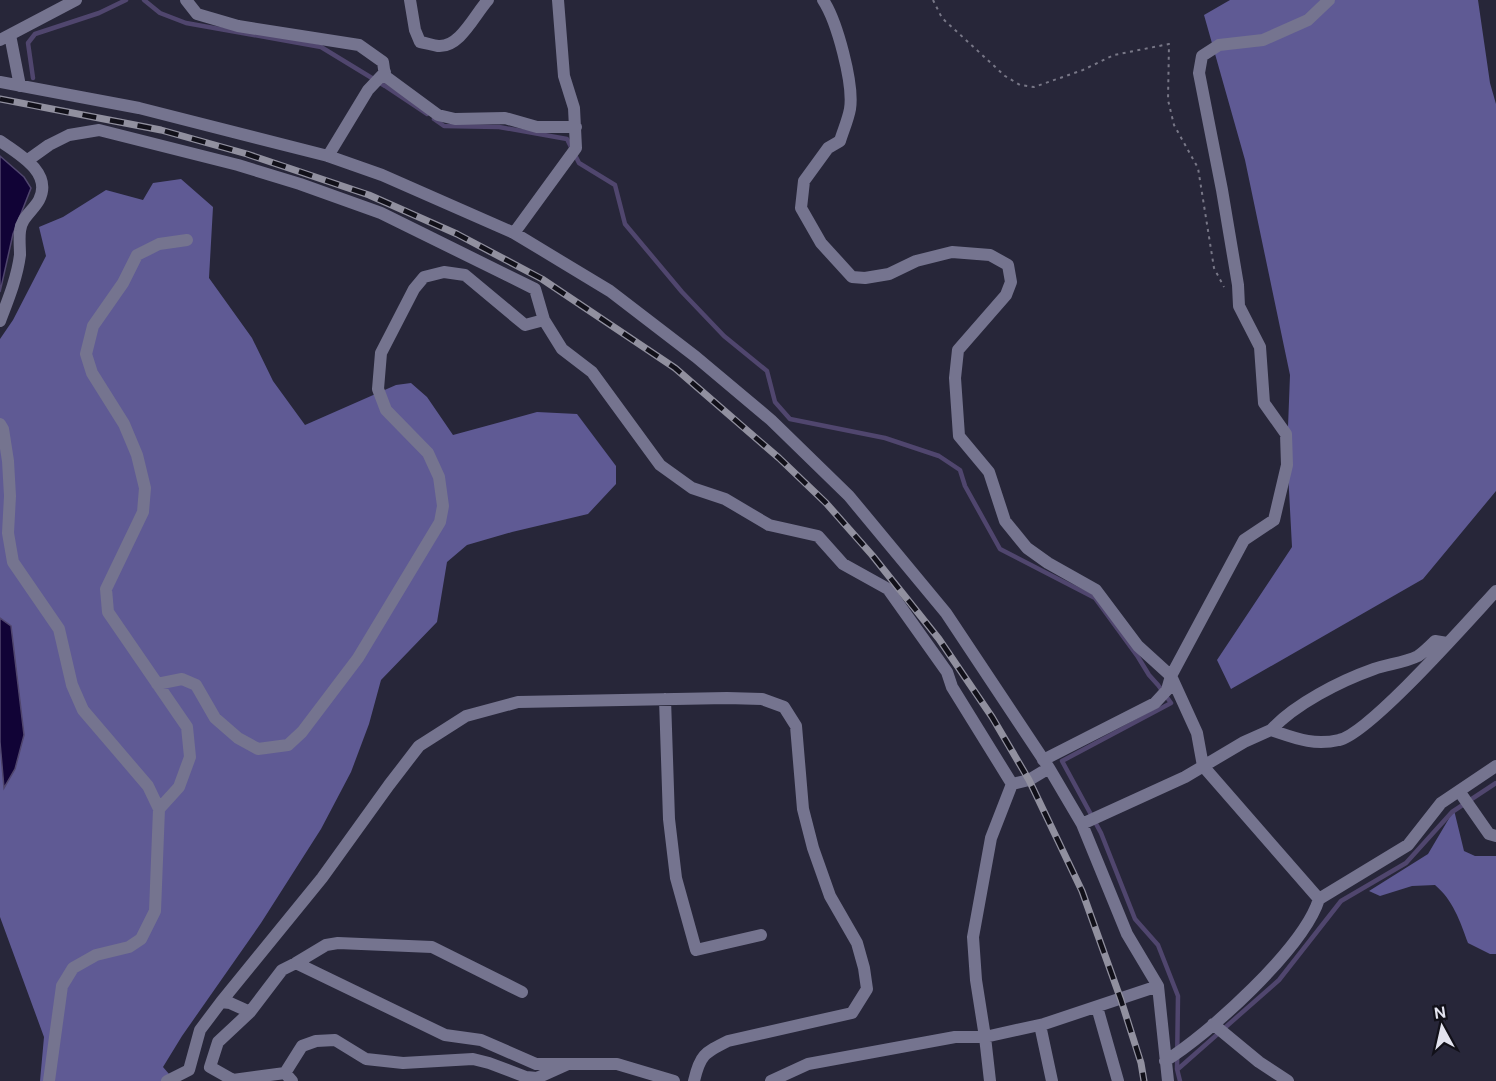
<svg xmlns="http://www.w3.org/2000/svg" width="1496" height="1081" font-family="'DM Sans',sans-serif">
	<rect width="100%" height="100%" fill="#272639"/>
	<path fill="#5f5a94" d="M1230,0H1478L1490,83L1496,104V491L1423,579L1231,689L1217,660L1292,547L1287,453L1290,375L1245,160L1204,15Z
		M181,179L213,207L209,278L252,338L273,381L305,425L396,385L411,383L427,397L453,435L537,412L577,414L616,466V484L588,514L512,532L467,545L447,562L437,622L381,680L369,724L351,772L321,829L261,923L182,1036L163,1067L175,1081H40L44,1037L0,917V339L13,320L46,256L39,227L63,217L106,190L143,200L153,183Z
		M1454,810L1464,851L1475,856H1496V954H1490L1468,943C1460,921 1453,900 1435,885L1412,886L1380,896L1369,891L1428,854Z"/>
	<path fill="#110336" stroke="#50466e" stroke-width="1.5" d="M0,156L24,177L31,188L13,234L0,292Z
		M0,618L11,626L24,735L15,769L4,788L0,742Z"/>
	<g fill="none" stroke-linecap="round" stroke-linejoin="round">
		<path stroke="#50466e" stroke-width="4.5" d="M144,0L160,13L186,23L321,47L385,86L427,114
			M33,78L28,43L35,34L99,13L126,0
			M434,119L444,126L499,127L567,139L579,163L615,185L625,224L682,292L724,336L767,371L775,402L790,419L885,438L939,456L960,470L965,486L1000,549L1095,598L1138,657L1149,675L1158,685L1171,703L1062,761L1101,833L1135,919L1158,945L1178,996L1177,1069L1180,1081
			M1178,1069L1279,980L1341,901L1406,863L1452,812L1496,783"/>
		<path stroke="#787787" stroke-width="2" stroke-dasharray="3 4.5" stroke-linecap="butt" d="M933,0L942,18L1005,76L1020,85L1034,87L1083,70L1114,55L1169,44L1168,100L1174,125L1198,168L1214,268L1224,287"/>
		<path stroke="#75748f" stroke-width="12" d="M186,0L197,14L238,26L359,45L383,62L385,76L438,115L455,119L505,118L537,127H576
			M410,0L415,30L420,42C426,43 432,45 438,46C460,48 475,14 488,0
			M823,0C837,21 854,84 850,109C848,120 843,131 840,141L828,148L804,181L801,208L821,243L852,277L865,278L889,274L916,261L952,252L990,255L1008,265L1011,282L1006,295L958,350L955,378L959,436L989,472L1005,521L1027,548L1048,563L1096,590L1138,646L1171,676L1167,690L1155,703L1043,760
			M10,35L20,86
			M0,40L76,0
			M0,82L139,108L328,156L382,175L514,233L610,291L696,357L771,420L849,496L946,613L1049,768L1082,824L1127,934L1158,986L1168,1081
			M0,141C19,154 53,173 39,200C33,211 21,218 20,231C19,239 20,247 20,255C17,278 8,300 0,321
			M328,156L368,90L385,72
			M28,160L49,145L69,135L99,130L238,165L300,184L381,213L535,289L544,320L562,349L592,372L660,465L692,488L725,499L769,525L818,536L843,564L888,589L947,672L952,687L1012,784
			M514,233L576,148L574,108L564,76L558,0
			M0,424L3,429L8,461L10,496L8,533L13,562L59,629L72,685L83,710L148,786L159,809L155,911L141,939L129,947L96,955L73,968L62,986L49,1081
			M157,684L182,679L196,685L215,718L238,738L258,749L288,745L302,732L358,658L440,522L443,506L439,477L428,453L386,410L378,389L381,353L414,289L424,277L444,272L465,275L525,325L544,320
			M665,699L669,819L676,878L696,950L761,935
			M1271,730C1295,704 1340,681 1374,669C1388,664 1404,663 1418,656C1424,652 1430,646 1435,641L1447,643
			M1012,784L1029,780L1049,768
			M1459,791L1489,834L1496,836
			M159,809L179,787L190,757L187,727L108,612L106,589L143,512L145,488L137,455L124,424L92,373L86,354L93,326L123,283L137,255L159,244L187,240
			M1082,824L1185,777L1244,742L1271,730C1295,738 1313,746 1339,740C1369,734 1470,619 1496,591
			M1319,899L1203,766L1197,733L1171,676L1244,540L1274,520L1287,465L1286,434L1264,403L1260,347L1239,306L1238,285L1222,190L1199,73L1202,56L1219,45L1263,40L1308,20L1329,0
			M296,963L326,945L338,943L432,947L522,992
			M221,1002L322,878L389,785L419,746L466,716L518,702L727,698L762,699L784,707L796,726L803,809L813,848L830,896L857,943L864,968L867,989L852,1013L728,1041C704,1053 700,1055 694,1081
			M1097,1007L1118,1081
			M1213,1024L1259,1062L1288,1081
			M1040,1025L1052,1081
			M1165,1061C1208,1035 1304,948 1319,899L1408,845L1441,803L1496,766
			M285,1073L302,1046L316,1041L335,1040L366,1059L403,1063L473,1059L489,1063L526,1077L537,1078L568,1064
			M167,1081L189,1070L200,1030L221,1002L230,1003L250,1012
			M292,1081L285,1073L233,1080L210,1067L218,1042L250,1012L282,970L296,963L445,1035L481,1040L536,1064H617L674,1081
			M771,1081L808,1064L955,1037H985L1044,1024L1158,986
			M990,1081L985,1037L976,980L973,937L991,838L1012,784"/>
		<g stroke="#91909f" stroke-width="7">
			<path id="rail" d="M0,99L161,130L247,154L369,195L457,234L542,279L675,368L779,458L826,503L872,555L939,639L992,717L1029,780L1082,891L1121,1000L1141,1063L1144,1081"/>
		</g>
		<use href="#rail" stroke="#111019" stroke-width="4.5" stroke-dasharray="14" stroke-linecap="butt"/>
	</g>
	<g transform="translate(1442 1027) rotate(352)" stroke="#111019" stroke-width="4.5" paint-order="stroke">
	<path d="M0-4.5L10 22L0 15L-10 22Z" fill="#e3e3ef"/>
	<text y="-9" font-size="16" font-weight="bold" text-anchor="middle" fill="#e3e3ef">N</text>
	</g>
</svg>
